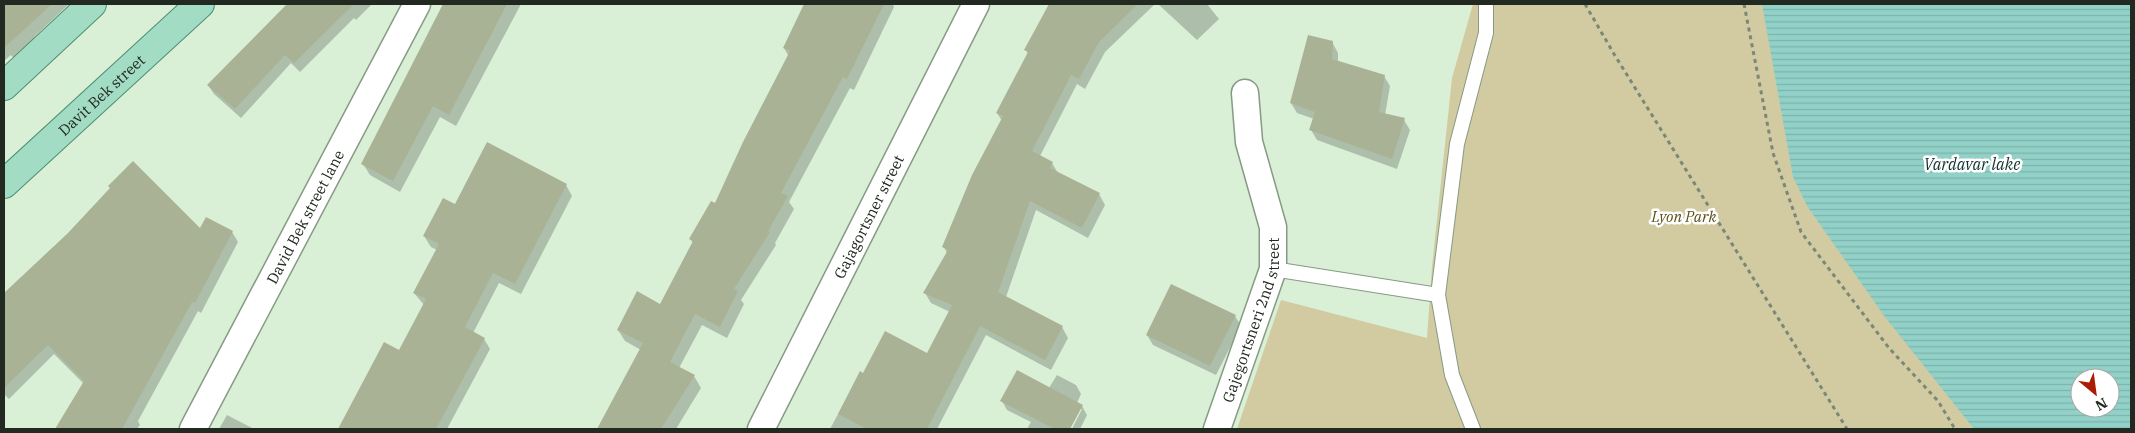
<svg xmlns="http://www.w3.org/2000/svg" width="2135" height="433" font-family="'IBM Plex Serif',serif">
	<defs>
		<pattern id="water-rules" width="6" height="5" patternUnits="userSpaceOnUse" patternTransform="scale(1.25)"><rect width="6" height="5" fill="#92d1c8"/><path d="M0 2.5h6" fill="none" stroke="#7eb3ac"/></pattern>
	</defs>
	<rect width="100%" height="100%" fill="#d9efd6"/>
	<path fill="#d2caa1" fill-rule="evenodd" d="M1473,4H2131V429H1237L1281,300L1427,338L1432,267L1452,78ZM2080,378H2110V408H2080Z"/>
	<path fill="url(#water-rules)" fill-rule="evenodd" d="M1762,4H2131V429H1974L1885,317L1807,206L1793,177ZM2080,378H2110V408H2080Z"/>
	<path fill="#0003" d="M4,4H69L34,37L37,41L15,60L11,55L4,61Z
		M289,4H372L356,20L354,18L300,72L291,63L241,118L214,94L208,85Z
		M444,4H521L456,126L440,117L400,192L370,175L363,164Z
		M806,4H815L835,13L839,4H893L894,7L854,90L850,88L789,202L794,209L775,243L776,245L741,300L744,304L727,338L702,325L679,368L694,376L701,388L676,429H599L641,350L625,341L618,330L661,305L693,243L690,239L715,205L789,57L784,48Z
		M1050,4H1155L1105,52L1085,89L1077,84L1040,156L1052,163L1058,173L1099,194L1105,205L1088,238L1036,210L1006,297L1062,327L1068,338L1051,370L986,335L937,429H830L860,373L864,375L927,355L950,312L931,303L925,293L947,253L944,247L1002,121L997,113L1028,54L1026,50Z
		M1158,4H1207L1219,19L1197,40Z
		M1332,42L1338,53V62L1384,76L1390,86L1385,115L1404,120L1410,130L1397,169L1317,140L1311,130L1314,119L1297,113L1291,103Z
		M566,185L572,196L521,294L499,283L473,333L484,339L490,349L447,429H339L384,343L400,351L424,305L414,293L437,250L431,247L424,236L455,206Z
		M201,230L232,232L238,242L201,313L198,311L138,421L140,425L137,429H57L84,384L54,354L9,399L4,394V307L6,305L4,294L68,234Z
		M1235,316L1241,326L1216,375L1153,345L1147,335Z
		M1057,375L1076,385L1081,394L1077,403L1082,406L1087,415L1080,429H1072L1082,409H1079L1069,429H1027L1031,422L1007,410L1002,401L1049,388Z
		M227,415L254,429H219Z"/>
	<path fill="#aab295" d="M4,4H52L4,48Z
		M287,4H354L294,63L285,55L235,109L207,85Z
		M443,4H507L449,115L433,106L393,181L361,164Z
		M804,4H884L847,79L843,77L781,193L788,196L768,231L770,232L734,289L738,291L720,327L695,314L670,362L695,375L661,429H597L643,343L617,330L637,291L660,304L693,241L689,239L711,201L715,203L743,142L790,51L783,48Z
		M1049,4H1138L1099,42L1079,79L1071,75L1032,151L1053,162L1050,168L1100,193L1082,228L1030,201L998,292L1063,326L1045,360L980,326L927,429H867L838,414L860,371L863,373L885,331L927,353L952,305L923,293L948,250L942,247L972,175L1003,116L996,113L1028,52L1024,50Z
		M1308,35L1333,41L1332,59L1385,75L1379,112L1405,118L1392,159L1309,130L1315,112L1290,103Z
		M487,142L567,184L515,284L493,273L465,327L485,338L436,429H338L384,342L399,350L426,299L413,293L439,244L423,236L443,198L455,204Z
		M133,161L200,228L206,217L233,231L195,303L192,302L122,429H55L84,381L48,345L4,388V293L68,233L110,188L108,186Z
		M1171,284L1236,315L1210,366L1146,335Z
		M1017,370L1083,405L1070,429H1055L1000,401Z"/>
	<g fill="none" stroke-linecap="round" stroke-linejoin="round">
		<g stroke="#869b83" stroke-width="16">
			<path id="lane" d="M1273,269L1438,295
				M1473,429L1452,375L1438,295L1457,144L1486,33V4"/>
		</g>
		<g stroke="#869b83" stroke-width="29">
			<g id="street">
				<path id="s1" d="M193,429L417,4"/>
				<path id="s2" d="M761,429L976,4"/>
				<path id="s3" d="M1217,429L1273,269V227L1249,142L1245,93"/>
			</g>
		</g>
		<g stroke="#4e8e71" stroke-width="30">
			<g id="primary">
				<path d="M4,86L92,4"/>
				<path id="s4" d="M4,184L200,4"/>
			</g>
		</g>
		<path stroke="#7a8878" stroke-width="3" stroke-dasharray="4 4" stroke-linecap="butt" d="M1585,4L1614,54L1847,429
			M1744,4L1773,153L1801,232L1889,348L1938,401L1955,429"/>
		<use href="#lane" stroke="#fff" stroke-width="14"/>
		<use href="#street" stroke="#fff" stroke-width="26"/>
		<use href="#primary" stroke="#a3dcc4" stroke-width="28"/>
	</g>
	<g text-anchor="middle" dominant-baseline="central" stroke-width="5" stroke-linejoin="round" paint-order="stroke">
		<g font-size="15" fill="#212920" stroke="#fff">
			<text stroke="none"><textPath href="#s4" startOffset="132">Davit Bek street</textPath></text>
			<text stroke="none"><textPath href="#s1" startOffset="240">David Bek street lane</textPath></text>
			<text stroke="none"><textPath href="#s2" startOffset="238">Gajagortsner street</textPath></text>
			<text stroke="none"><textPath href="#s3" startOffset="115">Gajegortsneri 2nd street</textPath></text>
		</g>
		<g font-size="15" font-style="italic" fill="#5b4f17" stroke="#fff">
			<text x="1684" y="216">Lyon Park</text>
		</g>
		<g font-size="16" font-style="italic" fill="#13322f" stroke="#fff">
			<text x="1972" y="164">Vardavar lake</text>
		</g>
	</g>
	<rect width="2135" height="433" fill="none" stroke="#212920" stroke-width="10"/>
	<g transform="translate(2095 393) rotate(151)"><circle r="24" fill="#ffffff" stroke="#a6a9a6"/>
	<path d="M0-4L9 19L0 12L-9 19Z" fill="#ac1e03"/>
	<text y="-8" font-size="14" font-weight="bold" text-anchor="middle" fill="#212920">N</text>
	</g>
</svg>
